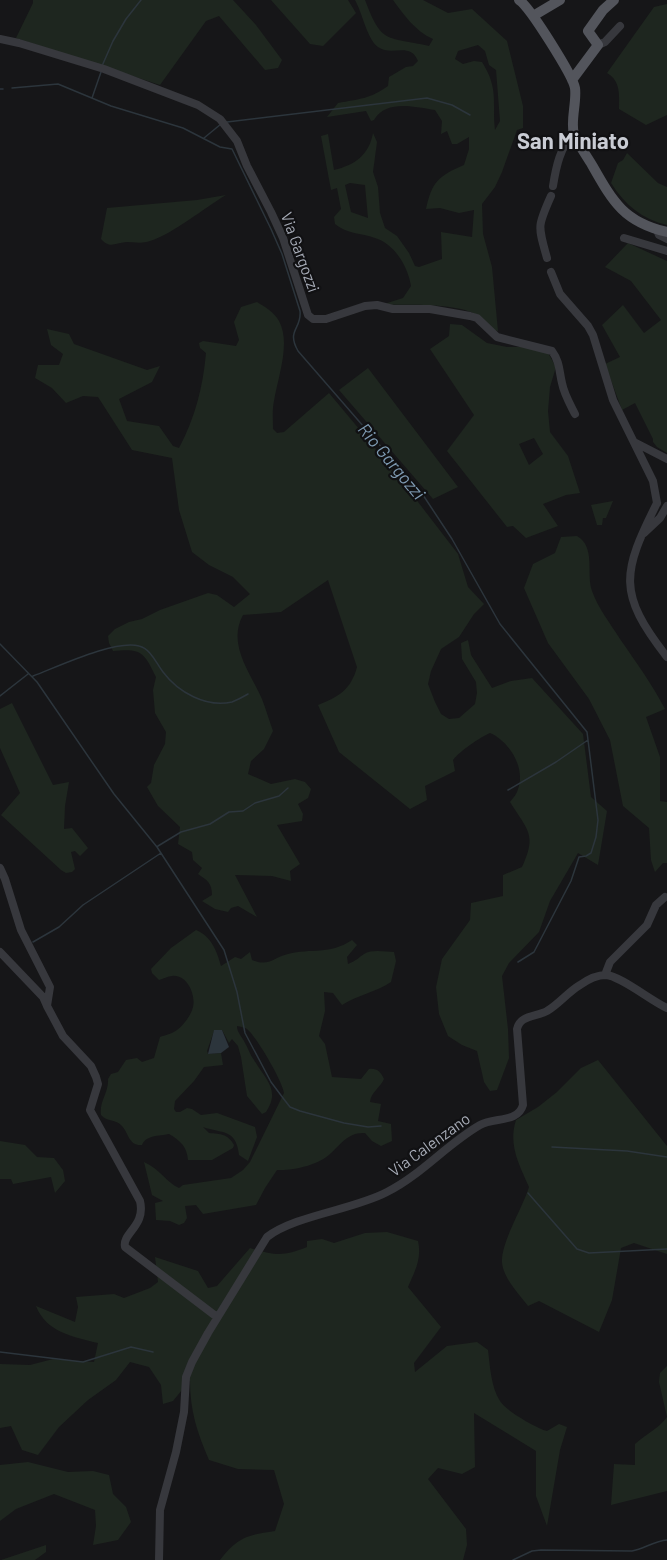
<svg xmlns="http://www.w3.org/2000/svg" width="667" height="1560" font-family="Barlow,sans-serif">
	<rect width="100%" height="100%" fill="#161618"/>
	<path fill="#1e261f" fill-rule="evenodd" d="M33,0H233L256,25L282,60L278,68L265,70L219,16L206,21L160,85L16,38L33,3Z
		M271,0H348L356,13L323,46L310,44Z
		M355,0H365C382,45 386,36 429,46L433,39C415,31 404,15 393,0H423L448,13L472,9L507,41L523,106V128L517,130L502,172L495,187L482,204L483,234L492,267L498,331C488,329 484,319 475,314C454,303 405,305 381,305L403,298L411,286C408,267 395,244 375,238C361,233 347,234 335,224L334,217L341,209L337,188L331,190L321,136L328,134L334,170C355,165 369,155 373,133L377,142L373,172L378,187L380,213L385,228L397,236L409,253L415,266L419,267L442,259L441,232L472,237L474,210L459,213L440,208L426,209C432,182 438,176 464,165L469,149V137L457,144H452L447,131L441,134L442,121L435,110C415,107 386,99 374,120L371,121L366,111L327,117L338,103C359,99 370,99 388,86L389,77L406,67L413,66L418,61C410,41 392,57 378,47C367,39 362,12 355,0ZM478,45L485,51L489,65L496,70L500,121L495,130C492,101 499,89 482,62L474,61L463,64L455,59L458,51ZM350,183L365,185L368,218L351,212L345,185Z
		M667,4V115L646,125L619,109C619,95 621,81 607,73L654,7Z
		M627,153L658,183L667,187V225C642,219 625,205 611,183L618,163L623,160Z
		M226,195C204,208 173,234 150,241C142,244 134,242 126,242C115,243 110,249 101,239L107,208L197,200Z
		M628,243L667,261V453L657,447L653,442V439L635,403L622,410L605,364L620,357L602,325L623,305L644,333L661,320L631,281L605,267Z
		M257,302C265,307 274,312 279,321C291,343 278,377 274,401C272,410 273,420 273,429L277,433L284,432L329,393L395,472L458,554L468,587L484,604L474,614L459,637L441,649L431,671L428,684L435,702L441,714L449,719L459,718L475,704L477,693L476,682L462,659L461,643L468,640L471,655L492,688L511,681L532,678L583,734L591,797L607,811L598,865L578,853L550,901L539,932L509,963L502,976L508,1029L509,1058L497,1090L490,1091L484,1082L477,1051L462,1045L448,1036L439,1014L436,987L442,959L470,920L471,903L503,896V875L522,867C537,834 528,831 510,802C513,798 517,794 518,789C526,768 509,741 490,733C479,738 460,751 453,760L455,771L425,786L427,800L410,809L339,752L318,705C338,697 351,690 357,667L328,580L281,612L243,615C227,644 250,672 262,699C266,709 269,720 273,731L264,749L251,761L248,774L271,784L295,779L305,782L311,789L308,798L298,804L303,814L302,821L277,825L300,864L290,871L291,881L272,876L235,875L257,917L238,906L231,908L228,912L215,909L202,901L212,895C212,883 207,880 198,874L202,868L193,860L192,852L178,844L180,827L158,806L147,787L151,783L154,765L165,744L166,732L155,713L153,690L156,677C144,652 141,648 113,651L109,643L108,636L115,629L129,622L142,619L160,610L208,593L217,595L234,607L250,594L233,577L209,565L192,552L179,510L172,458L132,450L98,397L83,396L66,403L52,388L35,378L38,365H59L63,354L51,345L47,329L69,334L74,344L147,370L160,366L152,382L119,399L127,421L159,426L173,446L179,448C195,418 203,387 206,353L200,348L199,343L203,341L236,346L239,340L234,322L241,307Z
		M450,324L462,325L487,343L507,347H525L548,353L556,367L550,387L548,411L550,432L568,456L580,493L566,495L543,504L558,526L526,538L513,526L507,527L447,451L474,415L430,349L449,336ZM534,438L543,454L529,465L519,444Z
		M368,368L458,487L433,499L339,390Z
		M613,501L606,518H603L602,525H597L591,505Z
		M577,536C596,547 586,573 592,591C598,608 610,623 620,639C636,662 652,684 665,709L646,717L660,757V801L667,802V863H663L655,872L651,860L649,828L623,806L610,740L589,699L548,643L524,588L533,564L555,553L561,537Z
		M12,703L53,785L69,782L65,806L64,829L72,828L88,848L80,856L75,851L71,852L75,869L72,872L66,873L61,870L1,815L20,793L0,748V709Z
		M196,930C211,936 217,951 221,966L235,957L241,959L250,952L252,960C269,967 272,958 288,954C311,948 330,955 352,940L357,945L347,957L348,964C356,961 358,958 364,954C372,949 386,952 394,952L396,961L391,982C376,992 358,995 342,1005L333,993L324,992L325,1011L319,1036L325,1044L332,1077L361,1079L369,1069C377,1068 381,1072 384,1079C380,1088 371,1092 370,1102L381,1104L378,1121L391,1124L392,1141L381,1146L372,1141L365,1133C348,1132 341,1144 330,1154C319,1165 292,1171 277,1170L265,1188L256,1205L203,1214L196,1205L185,1206L187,1218L184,1223L179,1225L170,1221L156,1220L155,1203L163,1201L152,1195L144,1162C160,1169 167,1183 179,1188L183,1185L231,1178L243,1170L250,1162L284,1093C283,1082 256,1036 247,1029C244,1027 241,1027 237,1026C237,1033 242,1036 245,1043C248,1048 250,1055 254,1060C265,1079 281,1090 266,1112L262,1114L247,1096L241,1057L238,1046L232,1039L229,1043L222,1030L214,1031L207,1051L208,1054L221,1053L223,1065L204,1067L194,1081L175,1101L174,1109L176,1112H180L187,1108L192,1109L201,1115L217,1113L255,1127L257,1137L248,1161L239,1155C236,1128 222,1134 203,1127L209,1133C221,1134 228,1134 234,1145L233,1148L212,1160H188C187,1147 181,1141 169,1134C159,1136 146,1135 142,1145C129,1146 129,1134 122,1126C116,1119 107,1122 101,1115C99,1102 109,1092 108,1079L111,1074L118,1072L126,1060L137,1058L142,1062L154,1058L160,1037C165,1035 172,1034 177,1030C184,1025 191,1015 193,1007C196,995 187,974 172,976C168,976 163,979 159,980L152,973L151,969L171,948Z
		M598,1060L667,1146V1254L634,1243L621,1248L612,1300L599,1332L539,1301L528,1306C519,1294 503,1278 502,1262C501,1242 523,1207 529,1187C519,1164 508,1145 516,1120L538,1107L557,1092L581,1068Z
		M0,1141L25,1145L37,1157L54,1158L63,1170L65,1181L55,1193L51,1177L13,1184L11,1179H0Z
		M387,1232L418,1241C422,1258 415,1271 408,1287L441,1327L414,1363L415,1372L447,1346L477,1342L488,1350C490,1366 491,1387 500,1401C505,1410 536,1428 547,1431L559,1424L567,1427L560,1450L547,1526L536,1496V1451L474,1413L475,1467L462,1474L438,1468L428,1479L466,1529L467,1545L463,1560H220C238,1537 248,1535 275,1531L284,1504L274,1470L238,1469L209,1460C197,1432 190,1411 190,1380L173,1401L163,1404L161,1385L149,1367L130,1362L116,1380L88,1400L59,1427L38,1455L22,1450L11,1426L0,1428V1364L30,1365L53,1359L94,1362L98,1343C73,1337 46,1332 36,1306L75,1322L78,1307L76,1297L114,1294L124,1298L150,1288L158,1282L155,1257L198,1271L208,1288L217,1286L250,1248C274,1255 283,1257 307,1247V1241L322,1239L334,1243L365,1233Z
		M667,1366V1491L611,1505L614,1464L635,1465V1444C646,1434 658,1429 667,1417L659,1382L660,1373Z
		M28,1462L68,1472L93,1471L109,1475L113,1494L126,1507L131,1522L118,1540L93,1545L96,1526L95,1510L54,1494L16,1509L0,1521V1465Z
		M46,1545V1552L35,1560H1Z"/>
	<path fill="#2c353c" d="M214,1030H222L229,1047L221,1053L208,1054Z"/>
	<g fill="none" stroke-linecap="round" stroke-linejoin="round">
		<path stroke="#2c353c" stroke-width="1.5" d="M102,66L113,41L126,19L141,0
			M12,88L58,84L111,106L183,128L220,147L232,149L271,229L282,254L300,311C302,329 286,330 298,351L423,495L452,539L500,624L587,732L598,820L596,837L591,853L586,856L579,857L571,881L534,952L518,962
			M0,89H3
			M92,98L101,72
			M227,122L427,98L452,105L470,115
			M204,138L221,124
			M0,644L37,682L114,794L157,847L224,950L237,992L245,1033L271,1082L283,1098L290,1107L300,1111L344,1123L368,1127L381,1126
			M33,676C57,667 116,639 139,646C151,649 156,663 163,672C178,692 206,708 232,702C237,700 243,697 248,694
			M0,696L28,674
			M508,790L556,762L588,740
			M158,846L181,832L210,824L229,812L243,811L255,803L279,796L288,788
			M33,942L59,927L83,905L161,853
			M552,1147L627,1151L667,1157
			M528,1193L577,1249L589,1253L667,1249
			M0,1352L83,1362L131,1347L153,1352
			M513,1560L532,1551L541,1550L632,1551C644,1549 654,1541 667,1540"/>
		<path stroke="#37383d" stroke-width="8" d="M0,39L19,43L104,69L198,105L220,119L237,141L247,166L271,212L283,238L308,315L313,319H326L365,306L377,305L393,309H430L470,316L477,318L497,337L552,351C560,362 559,371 562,383C564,394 570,404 575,414
			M598,45L605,42L620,26
			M553,186C556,167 560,147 574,133
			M657,230L659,235L667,239
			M624,238L667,251
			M547,258C538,226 537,227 551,196
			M551,272L560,294L588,326L593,335L613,400L653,481L657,503
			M634,442L667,459
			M657,503C622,573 617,593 667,657
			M644,533L660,518L667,506
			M0,868L5,879L21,930L50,987L47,1006L63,1036L91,1066L96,1077L98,1084L90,1110L140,1201C146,1226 122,1233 125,1247L217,1317
			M0,952L43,997L47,1006
			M605,975L610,962L647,925L656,905L665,897
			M159,1560L160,1510L176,1452L184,1412L186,1377L192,1362L208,1333L267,1237C296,1215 353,1210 387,1192C421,1175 447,1144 480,1125C494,1117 518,1123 523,1105L517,1029C520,1015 536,1017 547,1011C559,1004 568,992 580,985C587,980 596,975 606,975C621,976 651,1001 667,1008"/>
		<path stroke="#53555c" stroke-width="10" d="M519,0C530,7 573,76 575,88C577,102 570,122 574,134C578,144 586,155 592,165C613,202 624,222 667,232
			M533,16L560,0
			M572,80L598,45L588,31L603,10L614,0"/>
	</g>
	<g text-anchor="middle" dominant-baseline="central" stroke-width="4.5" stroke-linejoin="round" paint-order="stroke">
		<g font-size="16" fill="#a8adb8" stroke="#111113">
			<text transform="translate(301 252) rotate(70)">Via Gargozzi</text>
			<text transform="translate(429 1144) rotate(-36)">Via Calenzano</text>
		</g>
		<g font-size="18" font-style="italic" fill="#7f9bb3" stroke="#111113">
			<text transform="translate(392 461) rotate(50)">Rio Gargozzi</text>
		</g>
		<g font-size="22" font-weight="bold" fill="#c9ccd4" stroke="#111113">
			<text x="573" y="140">San Miniato</text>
		</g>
	</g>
</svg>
